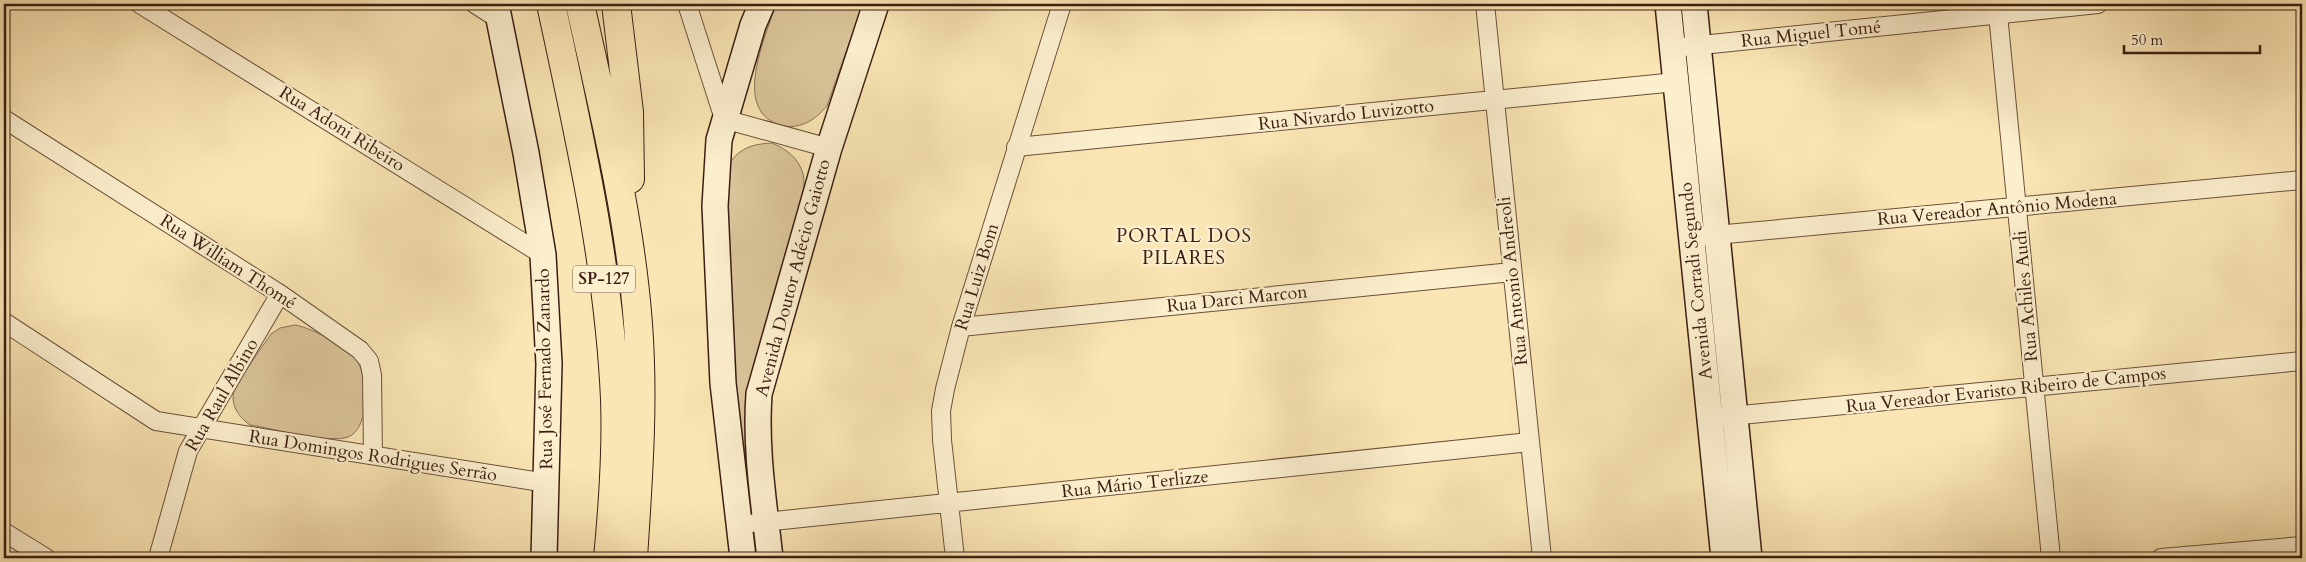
<svg xmlns="http://www.w3.org/2000/svg" width="2306" height="562" font-family="Cardo,serif">
	<rect width="100%" height="100%" fill="#fae6b4"/>
	<filter id="stains"><feTurbulence type="fractalNoise" baseFrequency=".004" numOctaves="4"/><feColorMatrix values="0 0 0 0 .2 0 0 0 0 .09 0 0 0 0 .02 0 0 0 .5 -.17"/></filter>
	<radialGradient id="worn" r=".72"><stop offset=".6" stop-color="#630" stop-opacity="0"/><stop offset="1" stop-color="#630" stop-opacity=".3"/></radialGradient>
	<path fill="#dac499" stroke="#8a7156" d="M776,4H863L827,106C816,119 802,129 784,126C729,114 766,36 776,4Z
		M772,143C786,149 799,158 803,174C808,197 794,225 789,248C772,325 763,405 749,484H745L735,399L725,172C735,150 749,144 772,143Z
		M295,325C312,328 347,346 357,361C368,377 370,429 348,437C329,444 271,428 250,425C239,417 230,405 234,391C238,380 263,346 271,334L280,328Z"/>
	<g fill="none" stroke-linecap="round" stroke-linejoin="round">
		<g stroke="#6b503b" stroke-width="20">
			<path id="street" d="M140,4L543,255
				M475,4L500,20
				M687,4L724,119L829,148
				M1485,4L1542,558
				M1997,4L2051,558
				M1673,48L2098,4
				M4,119L280,294L360,350L369,361L372,375L373,455
				M1016,147L1676,82
				M1705,236L2302,180
				M4,322L156,421L547,483
				M961,327L1512,272
				M1710,418L2302,361
				M755,523L1530,442
				M4,532L46,558
				M158,558L188,451L280,294
				M955,558L942,440L941,411L945,389L961,327L1062,4
				M2161,558L2302,546"/>
		</g>
		<g stroke="#3b1e13" stroke-width="28">
			<path id="secondary" d="M496,4L526,153L543,255L549,364L544,558
				M1668,4L1724,558
				M1694,4L1749,558
				M743,558L723,383L715,206L719,140L753,25L762,4
				M770,558C764,503 755,449 759,394L829,148L876,4"/>
		</g>
		<g stroke="#3b1e13" stroke-width="30">
			<path id="highway" d="M551,4C579,135 609,265 615,399C617,452 613,506 608,558
				M580,4C603,109 630,216 638,324C644,402 638,480 633,558
				M616,4L629,112L630,179"/>
		</g>
		<use href="#street" stroke="#fcefce" stroke-width="18"/>
		<use href="#secondary" stroke="#fcefce" stroke-width="25"/>
		<use href="#highway" stroke="#fae6b4" stroke-width="28"/>
	</g>
	<g text-anchor="middle" dominant-baseline="central" stroke-width="4.5" stroke-linejoin="round" paint-order="stroke">
		<rect fill="#fcefce" stroke="#755d4b" stroke-width="1" x="573" y="265.5" width="62" height="27" rx="4"/>
		<g font-size="16" font-weight="bold" fill="#3b1e13">
			<text x="604" y="279">SP-127</text>
		</g>
		<g font-size="18" fill="#3b1e13" stroke="#fcefce">
			<text transform="translate(1811 34) rotate(-6)">Rua Miguel Tomé</text>
			<text transform="translate(1346 115) rotate(-6)">Rua Nivardo Luvizotto</text>
			<text transform="translate(342 129) rotate(32)">Rua Adoni Ribeiro</text>
			<text transform="translate(1997 209) rotate(-5)">Rua Vereador Antônio Modena</text>
			<text transform="translate(228 262) rotate(33)">Rua William Thomé</text>
			<text transform="translate(977 277) rotate(-73)">Rua Luiz Bom</text>
			<text transform="translate(793 278) rotate(-75)">Avenida Doutor Adécio Gaiotto</text>
			<text transform="translate(1513 281) rotate(-96)">Rua Antonio Andreoli</text>
			<text transform="translate(1696 281) rotate(-96)">Avenida Corradi Segundo</text>
			<text transform="translate(2026 296) rotate(-95)">Rua Achiles Audi</text>
			<text transform="translate(1237 299) rotate(-6)">Rua Darci Marcon</text>
			<text transform="translate(545 369) rotate(-91)">Rua José Fernado Zanardo</text>
			<text transform="translate(2006 390) rotate(-6)">Rua Vereador Evaristo Ribeiro de Campos</text>
			<text transform="translate(222 395) rotate(-60)">Rua Raul Albino</text>
			<text transform="translate(373 456) rotate(9)">Rua Domingos Rodrigues Serrão</text>
			<text transform="translate(1135 484) rotate(-6)">Rua Mário Terlizze</text>
		</g>
		<g font-size="19" letter-spacing="1" fill="#3b1e13" stroke="#fcefce">
			<text x="1184" y="236">PORTAL DOS<tspan x="1184" dy="22">PILARES</tspan></text>
		</g>
	</g>
	<rect width="2306" height="562" fill="none" stroke="#fae6b4" stroke-width="20"/>
	<rect x="5" y="5" width="2296" height="552" fill="none" stroke="#3b1e13" stroke-width="2.5"/>
	<rect x="10" y="10" width="2286" height="542" fill="none" stroke="#3b1e13"/>
	<path d="M2124 45v8h136v-8" fill="none" stroke="#3b1e13" stroke-width="2.5"/>
	<text x="2131" y="45" font-size="15" fill="#3b1e13" stroke="#fcefce" stroke-width="4" paint-order="stroke">50 m</text>
	<rect width="100%" height="100%" filter="url(#stains)"/>
	<rect width="100%" height="100%" fill="url(#worn)"/>
</svg>
